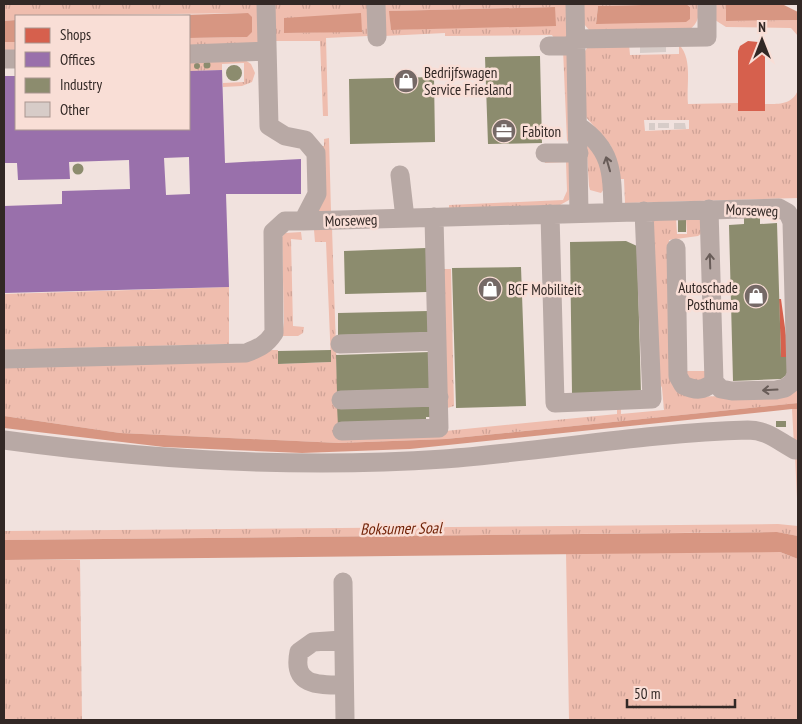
<svg xmlns="http://www.w3.org/2000/svg" width="802" height="724" font-family="'PT Sans Narrow',sans-serif">
	<defs>
		<pattern id="grass-tufts" width="24" height="20" patternUnits="userSpaceOnUse" patternTransform="scale(1.25)"><rect width="24" height="20" fill="#efbdae"/><path d="M3 7l-1-3M5 7V3M7 7l1-3M15 17l-1-3M17 17v-4M19 17l1-3" fill="none" stroke="#cda296"/></pattern>
	</defs>
	<rect width="100%" height="100%" fill="#f1e2de"/>
	<path fill="url(#grass-tufts)" fill-rule="evenodd" d="M4,4H257L259,45L189,47V38L247,37L248,13L16,16V20L4,21Z
		M275,4H367L368,36L326,38L328,116H323L320,41H275ZM284,18L362,31L285,33Z
		M384,4H567V41L554,38L552,35L445,36V33L384,36ZM555,7L445,28L391,30L390,11Z
		M582,4H674L598,6L596,23L690,7L686,4H699C699,15 699,23 689,30L590,31L583,23Z
		M714,4H726L727,21L798,20V36L791,28L726,27L715,20Z
		M4,42H16V51L4,52Z
		M629,44L630,55L679,54V45C693,58 686,86 688,104L738,103V111H765V104C779,104 792,105 798,90V198L625,203L624,179H618L611,146L585,116V51L587,48ZM644,120H689V129L645,131Z
		M563,49L568,53L570,137L567,142Z
		M245,60L251,64L255,73L252,82L242,86L223,87V83L244,82V63L222,64V70L189,71V62Z
		M329,138L331,211L316,212L321,146H324V139Z
		M586,140L601,161L604,189L601,193L590,190L589,186Z
		M545,160L572,162L569,200L560,205L449,208V205L563,200L567,191L566,162L545,163Z
		M676,218L677,234H687L686,218L699,219L702,223L701,234L698,236L669,240L672,382L690,397L785,394L798,385V403L446,439L339,443L120,433L4,416V366L270,350H278V364L331,362L326,242H315L314,230L332,228L339,437L445,431L617,414V404L621,405V414L664,410L662,388L657,376L652,219Z
		M301,232L302,240L291,239L293,326L304,327L303,333L298,336H282L284,322L282,237L285,233Z
		M441,269H451L454,406L444,409Z
		M229,287V344L4,350V294Z
		M684,371H707L705,379L693,384Z
		M792,409H798V445L794,446Z
		M795,455H798V520Z
		M778,524L798,526V536L776,532L4,540V531Z
		M780,552L798,559V720H569L566,553Z
		M4,560H80L82,720H4Z"/>
	<path fill="#d79682" d="M686,4L690,7V19L686,22L596,24L598,6Z
		M726,4H782L798,12V20L726,21Z
		M555,7L556,26L391,30L389,11Z
		M248,13L252,17V32L247,37L189,38V16H148Z
		M361,13L362,32L284,33V18Z
		M16,20V42H4V21Z
		M798,403V409H792L410,449L302,453L164,447L4,428V416L120,433L339,443L446,439Z
		M777,532L798,536V559L780,552L4,560V540Z"/>
	<path fill="#d6604d" d="M748,41L758,42L765,51V111H738V51L740,46Z
		M779,299H781L789,357H781Z"/>
	<path fill="#9970ab" fill-rule="evenodd" d="M222,70L225,163L301,159V194H226L229,287L4,293V206L62,204V191L130,189L129,160L69,162L70,179L18,180L17,163H4V76H16V129H189V71ZM189,157L190,194L166,195L164,158Z"/>
	<path fill="#8c8c6e" d="M540,56L542,143L488,144L485,57Z
		M203.5 65a3.5 3.5 0 1 1 7 0a3.5 3.5 0 1 1-7 0Z
		M194 66a3 3 0 1 1 6 0a3 3 0 1 1-6 0Z
		M226 73a8 8 0 1 1 16 0a8 8 0 1 1-16 0Z
		M434,77L435,142L350,144L349,79Z
		M72.5 169a5.5 5.5 0 1 1 11 0a5.5 5.5 0 1 1-11 0Z
		M760,217V224L777,223L781,357H789L788,374L781,379L733,381L729,225L744,224V218Z
		M678,219H686V232H678Z
		M626,241L637,246L641,394H572L570,242Z
		M426,248L427,292L345,294L344,251Z
		M521,267L526,406L456,408L452,268Z
		M428,311L429,333L338,335V313Z
		M331,350V362L278,364V351Z
		M431,352L432,391L337,393L336,355Z
		M432,404L433,417H426V423L338,426L337,406Z
		M776,421H786V427H776Z"/>
	<path fill="#d7ccc8" d="M640,46H666V52L640,53Z
		M649,123H655V130H649Z
		M658,123H669V128H658Z
		M674,123H685L686,129H674Z"/>
	<g fill="none" stroke-linecap="round" stroke-linejoin="round">
		<path stroke="#b8a9a5" stroke-width="19" d="M376,4L377,37
			M575,4L579,213
			M575,39L707,37V4
			M549,46H576
			M189,54L267,51
			M4,59H16
			M578,126C613,149 612,174 613,212
			M545,153H579
			M400,175L405,218
			M550,214L555,403L652,399L644,211
			M303,221L779,208L788,213L792,222L796,374L793,382L785,388L776,390L732,391L721,389L714,382L709,209
			M676,248L678,376L683,385C696,391 703,391 714,382
			M340,344L437,341
			M4,359L246,353C259,348 266,345 274,333L273,232L285,221H303L317,194L316,153L305,140L285,136L269,126L266,4
			M341,400L439,397
			M342,431L439,428L434,217
			M4,440C150,460 297,469 444,459C546,451 646,433 748,430C767,430 778,441 795,450H798
			M343,582L345,720
			M342,640L313,642L299,652C292,686 318,685 344,685"/>
	</g>
	<defs><path id="oneway-shaft" d="M-6 0H5M1.5-3L5.5 0L1.5 3" fill="none" stroke-width="1.6" stroke-linecap="round" stroke-linejoin="round" transform="scale(1.25)"/></defs>
	<g stroke="#685c58">
		<use href="#oneway-shaft" transform="translate(608 164) rotate(-106)"/>
		<use href="#oneway-shaft" transform="translate(710 261) rotate(-92)"/>
		<use href="#oneway-shaft" transform="translate(770 390) rotate(177)"/>
	</g>
	<defs>
		<g id="shop-disc" transform="scale(1.25)"><circle r="9.5" fill="#756966" stroke="#f9ded6"/><path d="M-5-2.5h2.3a2.7 3.5 0 0 1 5.4 0H5L5.5 6h-11ZM-1.5-2.5h3a1.5 2.3 0 0 0-3 0Z" fill="#fff"/></g>
		<g id="office-disc" transform="scale(1.25)"><circle r="9.5" fill="#756966" stroke="#f9ded6"/><path d="M-6-3h4V-5.5h4V-3h4V5H-6ZM-1-4.5V-3h2v-1.5ZM-6 0V1H6V0Z" fill="#fff"/></g>
	</defs>
	<g fill-rule="evenodd">
		<use href="#shop-disc" x="406" y="81"/>
		<use href="#office-disc" x="504" y="131"/>
		<use href="#shop-disc" x="490" y="289"/>
		<use href="#shop-disc" x="756" y="296"/>
	</g>
	<g text-anchor="middle" dominant-baseline="central" stroke-width="5" stroke-linejoin="round" paint-order="stroke">
		<g font-size="15" fill="#322825" stroke="#f9ded6" text-anchor="start">
			<text x="424" y="72">Bedrijfswagen<tspan x="424" dy="17">Service Friesland</tspan></text>
			<text x="522" y="131">Fabiton</text>
			<text x="738" y="287" text-anchor="end">Autoschade<tspan x="738" dy="17">Posthuma</tspan></text>
			<text x="508" y="289">BCF Mobiliteit</text>
		</g>
		<g font-size="15" fill="#322825" stroke="#f9ded6">
			<text transform="translate(752 210) rotate(2)">Morseweg</text>
			<text transform="translate(351 220) rotate(-2)">Morseweg</text>
		</g>
		<g font-size="16" font-style="italic" fill="#6f1f03" stroke="#f9ded6">
			<text transform="translate(401 528) rotate(-1)">Boksumer Soal</text>
		</g>
	</g>
	<rect width="802" height="724" fill="none" stroke="#322825" stroke-width="10"/>
	<rect x="15" y="15" width="175" height="115" fill="#f9ded6" stroke="#a9958f"/>
	<rect x="25" y="28" width="25" height="15" fill="#d6604d" stroke="#a9958f"/>
	<text x="60" y="40" font-size="15" fill="#322825">Shops</text>
	<rect x="25" y="52" width="25" height="15" fill="#9970ab" stroke="#a9958f"/>
	<text x="60" y="65" font-size="15" fill="#322825">Offices</text>
	<rect x="25" y="78" width="25" height="15" fill="#8c8c6e" stroke="#a9958f"/>
	<text x="60" y="90" font-size="15" fill="#322825">Industry</text>
	<rect x="25" y="102" width="25" height="15" fill="#d7ccc8" stroke="#a9958f"/>
	<text x="60" y="115" font-size="15" fill="#322825">Other</text>
	<g transform="translate(762 40)" stroke="#f9ded6" stroke-width="4" paint-order="stroke">
	<path d="M0-4L9 19L0 12L-9 19Z" fill="#322825"/>
	<text y="-8" font-size="14" font-weight="bold" text-anchor="middle" fill="#322825">N</text>
	</g>
	<path d="M627 699v8h108v-8" fill="none" stroke="#322825" stroke-width="2.5"/>
	<text x="634" y="699" font-size="15" fill="#322825" stroke="#f9ded6" stroke-width="4" paint-order="stroke">50 m</text>
</svg>
